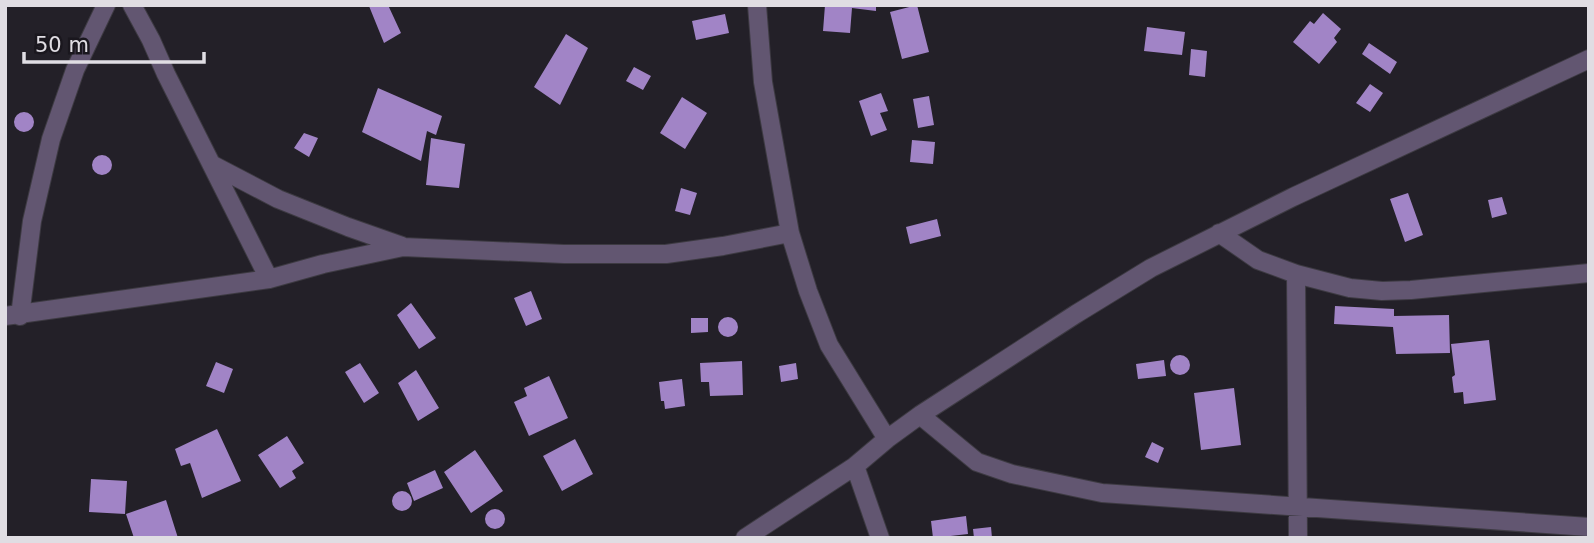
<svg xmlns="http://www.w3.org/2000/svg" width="1594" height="543" font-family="'DejaVu Sans',sans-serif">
	<rect width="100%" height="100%" fill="#232028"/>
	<path fill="#a184c6" d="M371,5H388L401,33L384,43L369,6Z
		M825,5H876V11L852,8L850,33L823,31Z
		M917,5L929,52L902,59L890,12Z
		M1323,13L1341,29L1334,38L1337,42L1319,64L1293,42L1310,21L1314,24Z
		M725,14L729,33L696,40L692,21Z
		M1147,27L1185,32L1182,55L1144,51Z
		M566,34L588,48L560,105L534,87Z
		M1369,43L1397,62L1390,74L1362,54Z
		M1191,49L1207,51L1205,77L1189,75Z
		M634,67L651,76L643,90L626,81Z
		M1370,84L1383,93L1370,112L1356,103Z
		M378,88L442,116L436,135L427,131L421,161L362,132Z
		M881,93L888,111L880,113L887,130L871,136L859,101Z
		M929,96L934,125L918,128L913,99Z
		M682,97L707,113L685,149L660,133Z
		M14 122a10 10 0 1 1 20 0a10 10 0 1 1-20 0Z
		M304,133L318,138L309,157L294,148Z
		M431,138L465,144L459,188L426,185Z
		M912,140L935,142L933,164L910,162Z
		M92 165a10 10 0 1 1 20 0a10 10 0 1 1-20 0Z
		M681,188L697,193L690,215L675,211Z
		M1408,193L1423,235L1405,242L1390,199Z
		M1502,197L1507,214L1492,218L1488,200Z
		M937,219L941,236L910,244L906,227Z
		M531,291L542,319L526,326L514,298Z
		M411,303L436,338L419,349L397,315Z
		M1335,306L1394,309V316L1449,315L1450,353L1396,354L1393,327L1334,324Z
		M718 327a10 10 0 1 1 20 0a10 10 0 1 1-20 0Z
		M691,318H708V332L691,333Z
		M1489,340L1496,400L1464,404L1463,392L1454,393L1452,377L1455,375L1451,344Z
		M1170 365a10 10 0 1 1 20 0a10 10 0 1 1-20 0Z
		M1164,360L1166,376L1138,379L1136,364Z
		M742,361L743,395L710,396L709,382H701L700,363Z
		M216,362L233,369L224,393L206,386Z
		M360,363L379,393L364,403L345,372Z
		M796,363L798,379L781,382L779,366Z
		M416,370L439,408L418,421L398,383Z
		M549,376L568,418L529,436L514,402L527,396L524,388Z
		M682,379L685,406L665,409L664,401H661L659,382Z
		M1234,388L1241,445L1201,450L1194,393Z
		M217,429L241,481L202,498L190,463L181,466L175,449Z
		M287,436L304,463L292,471L296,478L280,488L258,455Z
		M575,439L593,474L562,491L543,456Z
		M1152,442L1164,448L1158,463L1145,457Z
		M475,450L503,491L471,513L444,472Z
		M435,470L443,488L414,501L407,483Z
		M91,479L127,481L125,514L89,512Z
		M392 501a10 10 0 1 1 20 0a10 10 0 1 1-20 0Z
		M166,500L178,538H134L126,514Z
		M485 519a10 10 0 1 1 20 0a10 10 0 1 1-20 0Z
		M966,516L968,534L933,538L931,521Z
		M991,527L992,538H974L973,529Z"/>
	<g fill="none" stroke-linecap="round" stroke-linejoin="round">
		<g stroke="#3d3a42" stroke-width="20">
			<path id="minor" d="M132,5L151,40L166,74L269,279
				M757,5L763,82L790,233L808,291L829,345L887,439
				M213,165L278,199L348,227L402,246
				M1219,233L1258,260L1296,274L1350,288L1382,291L1411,290L1589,273
				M1296,274L1298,538
				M5,316L269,279L323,264L403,247L564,254H666L723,246L790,233
				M20,316L32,221L51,139L75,70L106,5
				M920,415L977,462L1012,474L1102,493L1589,527
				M855,466L880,538
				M745,538L855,466L887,439L920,415L1076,314L1151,268L1293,197L1589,59"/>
		</g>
		<use href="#minor" stroke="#625671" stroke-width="18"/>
	</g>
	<rect width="1594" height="543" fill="none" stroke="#e0dde3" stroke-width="14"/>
	<path d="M24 52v10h180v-10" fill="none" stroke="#e0dde3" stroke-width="3.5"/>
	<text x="35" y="52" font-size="21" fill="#e0dde3" stroke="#1a171e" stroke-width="5" paint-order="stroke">50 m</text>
</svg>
